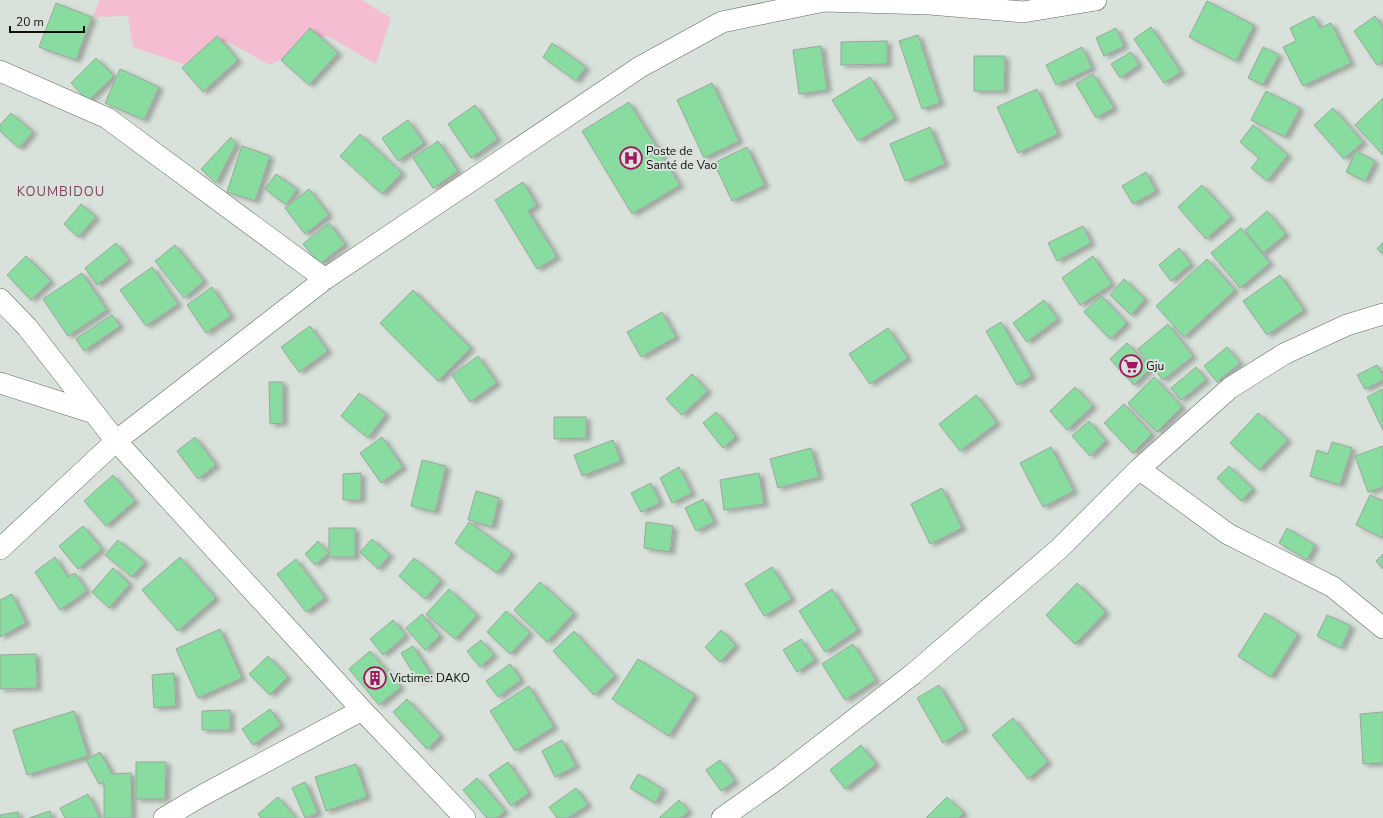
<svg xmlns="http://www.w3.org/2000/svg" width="1383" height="818" font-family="'Nunito Sans',sans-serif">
	<defs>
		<filter id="shadow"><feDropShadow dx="4.5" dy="2.5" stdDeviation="2" flood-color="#0004"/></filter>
	</defs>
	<rect width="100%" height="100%" fill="#d8e2da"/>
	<path fill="#f4bdd1" d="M100,0H362L391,18L376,64L326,35L270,65L227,41L192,67L133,47L128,16L93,17Z"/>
	<path fill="#89dca0" stroke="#9ca59e" filter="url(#shadow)" d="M1207,1L1254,25L1236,61L1189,37Z
		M56,3L92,17L76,60L39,47Z
		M1314,16L1320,28L1331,23L1351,63L1303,86L1283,47L1296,41L1290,28Z
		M1375,16L1383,28V61L1377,65L1354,31Z
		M1151,27L1181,72L1164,83L1134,39Z
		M310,28L338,53L309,85L281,60Z
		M1116,28L1124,46L1104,56L1096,38Z
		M918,35L940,103L922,109L899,41Z
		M217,36L238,60L203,92L182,68Z
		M887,41V64L841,65V42Z
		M552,43L586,67L576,81L543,57Z
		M821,46L827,90L799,94L793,50Z
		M1082,47L1092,68L1056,85L1046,65Z
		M1263,47L1279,55L1263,85L1248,78Z
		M1131,52L1139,65L1120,78L1111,64Z
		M974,56H1005L1004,91H974Z
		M96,58L114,76L88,101L71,83Z
		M120,69L159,87L144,120L105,103Z
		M1093,74L1114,108L1096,118L1076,84Z
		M870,77L895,118L858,141L832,100Z
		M712,83L739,141L704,158L677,100Z
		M1037,89L1058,134L1018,153L997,107Z
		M1266,91L1300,108L1285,137L1251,120Z
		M1383,98V155L1355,125Z
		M629,102L680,185L632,214L582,131Z
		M475,105L498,139L471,158L448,124Z
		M1333,108L1363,142L1344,159L1314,125Z
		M11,113L33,132L19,148L0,131V125Z
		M408,120L424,143L398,161L382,138Z
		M1253,125L1288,155L1267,181L1251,168L1259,158L1240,142Z
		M930,127L945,164L905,181L890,144Z
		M360,134L402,173L382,194L340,156Z
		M231,137L236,144L216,183L201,169Z
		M438,141L458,171L433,188L413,158Z
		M242,146L270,156L255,201L227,192Z
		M747,147L765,185L732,201L714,163Z
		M1356,151L1375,161L1365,181L1346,172Z
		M1146,172L1156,191L1133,204L1122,186Z
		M276,174L297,189L286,205L265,189Z
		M523,182L537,205L528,211L557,257L537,269L495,200Z
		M1202,185L1231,217L1206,239L1178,207Z
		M309,189L329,215L305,234L285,208Z
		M81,204L96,217L78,237L64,224Z
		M1267,211L1286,234L1263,253L1245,230Z
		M329,223L345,244L320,264L303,244Z
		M1083,226L1091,243L1057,261L1048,243Z
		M1241,228L1270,263L1240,288L1211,253Z
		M1383,242V254L1377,249Z
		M116,243L129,260L97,285L85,268Z
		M175,245L204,281L184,298L155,261Z
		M1179,248L1191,264L1171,281L1159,265Z
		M26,256L51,281L31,300L7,275Z
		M1093,256L1112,284L1080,305L1062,278Z
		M1207,259L1235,290L1184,337L1156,306Z
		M152,267L178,304L146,326L120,290Z
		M82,273L107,310L68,336L43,299Z
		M1280,275L1304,310L1267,335L1243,301Z
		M1124,279L1145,299L1131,315L1110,295Z
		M212,287L231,316L206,333L187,305Z
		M413,290L471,348L438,381L380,323Z
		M1101,296L1127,323L1110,339L1084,312Z
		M1044,300L1058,319L1027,342L1013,323Z
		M662,312L676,337L641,357L627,332Z
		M112,315L120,326L84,351L76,339Z
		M1001,322L1032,376L1017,385L986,331Z
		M1168,324L1193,356L1163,380L1138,349Z
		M310,326L328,351L299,372L281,347Z
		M888,328L908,358L870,384L849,354Z
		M1127,343L1151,368L1134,385L1110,359Z
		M1227,347L1240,363L1217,382L1204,366Z
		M478,356L497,383L470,402L452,375Z
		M1377,365L1383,376V380L1365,389L1357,375Z
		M1196,367L1206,380L1181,400L1171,388Z
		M692,374L708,391L682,415L666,399Z
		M1154,377L1182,407L1157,432L1128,403Z
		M269,382H283V423L270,424Z
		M1075,387L1093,406L1067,430L1050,411Z
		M1383,389V430L1367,397Z
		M359,393L386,414L368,438L341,416Z
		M976,395L997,423L960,451L939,424Z
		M1124,404L1152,434L1133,453L1104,423Z
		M716,412L736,437L723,448L703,423Z
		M1258,413L1288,440L1259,470L1230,443Z
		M554,417H586V438L554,439Z
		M1089,421L1106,441L1090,456L1072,436Z
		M195,437L216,465L198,479L177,451Z
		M382,437L403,467L381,483L360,453Z
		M613,440L621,461L582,476L574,455Z
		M1332,442L1352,448L1340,485L1310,476L1317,450L1328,454Z
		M1383,446V487L1368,492L1355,456Z
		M1051,447L1074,491L1043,507L1020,463Z
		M811,448L819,477L778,488L770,459Z
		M422,460L446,466L435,512L411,506Z
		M1229,466L1253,489L1241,501L1217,478Z
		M679,467L692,493L672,503L660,478Z
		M361,473V500H343V474Z
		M759,473L764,504L724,510L720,480Z
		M113,475L135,501L106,526L84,501Z
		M651,483L660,503L641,512L631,493Z
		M942,488L962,528L930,544L911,504Z
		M476,491L499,498L492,527L468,520Z
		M1370,495L1383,501V538L1356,525Z
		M703,499L714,522L696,531L685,508Z
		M469,522L512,553L497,573L455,543Z
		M646,522L673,526L670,552L644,548Z
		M83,526L102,549L78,569L59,546Z
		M329,528H355V557H329Z
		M1287,528L1315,545L1307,560L1279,543Z
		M372,539L390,555L378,569L360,552Z
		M118,540L145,562L132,577L105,555Z
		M318,541L329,553L315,565L305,554Z
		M1383,554V569L1376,561Z
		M55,557L68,577L75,573L87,591L60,610L35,572Z
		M180,557L216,598L178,631L142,590Z
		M414,558L441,580L425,599L399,576Z
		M296,559L325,598L306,612L277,574Z
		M772,567L792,599L764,616L745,584Z
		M113,568L130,584L109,608L92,592Z
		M540,582L574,613L547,642L514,610Z
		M1077,583L1106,612L1075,644L1046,615Z
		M449,589L477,615L455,639L426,614Z
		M832,589L858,630L825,652L799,611Z
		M12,594L26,623L0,637V600Z
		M506,611L530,633L510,654L487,632Z
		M1265,613L1298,634L1271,677L1238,656Z
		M422,614L440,636L425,650L406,628Z
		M1327,615L1351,626L1341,648L1317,636Z
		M393,620L406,635L383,655L370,639Z
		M220,629L242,678L198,698L176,649Z
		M721,630L736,645L720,662L705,647Z
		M574,631L615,676L594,695L553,651Z
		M801,639L815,660L797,672L783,650Z
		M481,640L494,655L480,667L467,651Z
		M853,644L876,680L845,700L822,664Z
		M413,646L430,673L418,681L401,653Z
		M370,651L401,687L379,705L349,669Z
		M36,654L37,688L0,689V655Z
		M268,656L288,677L270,695L249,674Z
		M638,659L695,695L669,736L612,699Z
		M510,664L521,680L498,697L486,681Z
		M174,673L176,706L154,708L152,675Z
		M939,685L965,729L943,743L917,698Z
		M529,686L554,727L515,751L490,711Z
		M407,699L441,736L427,749L393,712Z
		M270,709L281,725L253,745L242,729Z
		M230,710V730H202V711Z
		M74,711L88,756L27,775L13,730Z
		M1383,712V763L1363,764L1360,714Z
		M1013,718L1048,762L1028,779L992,735Z
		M562,740L576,766L555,777L542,751Z
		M861,745L876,764L845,789L830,770Z
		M100,752L112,774L131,773L132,818H104V782L99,784L86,760Z
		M720,760L735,781L721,791L706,770Z
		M136,762H166L165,799H136Z
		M508,762L529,793L511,806L489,775Z
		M356,764L367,797L326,811L315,777Z
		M638,774L663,789L655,803L630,788Z
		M477,778L505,811L497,818H487L463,790Z
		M305,782L318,813L305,818L292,788Z
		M576,788L588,805L568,818H557L549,807Z
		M88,794L100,818H65L60,808Z
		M278,797L296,818H261L258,814Z
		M947,797L964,813L959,818H926Z
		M679,800L689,811L681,818H659Z
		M50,811L52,818H29Z
		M18,812L19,818H0V815Z"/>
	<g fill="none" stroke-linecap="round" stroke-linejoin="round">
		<g stroke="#636b64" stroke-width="22">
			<path id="minor" d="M0,71L107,118L325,279
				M0,299L27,327L116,441L362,710L465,818
				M0,383L94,413
				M1139,469L1228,534L1333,587L1383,628
				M0,549L116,441L325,279L640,67L722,22L824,1L930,4L1023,12L1096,0
				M164,818L203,795L362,710
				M722,818L780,777L913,674L1059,549L1139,469L1230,388L1284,354L1347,325L1383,314"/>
		</g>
		<use href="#minor" stroke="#fff" stroke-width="21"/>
	</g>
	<defs>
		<g id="hospital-ring" transform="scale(1.15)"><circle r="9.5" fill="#d8e2da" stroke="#a21660" stroke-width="1.5"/><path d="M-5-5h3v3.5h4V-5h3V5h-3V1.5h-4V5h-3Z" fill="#a21660"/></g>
		<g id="supermarket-ring" transform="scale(1.15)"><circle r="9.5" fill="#d8e2da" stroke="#a21660" stroke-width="1.5"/><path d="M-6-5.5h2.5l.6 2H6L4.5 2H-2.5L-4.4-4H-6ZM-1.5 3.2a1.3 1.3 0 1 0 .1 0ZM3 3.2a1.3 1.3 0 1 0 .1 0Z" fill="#a21660"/></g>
		<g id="building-ring" transform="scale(1.15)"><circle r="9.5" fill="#d8e2da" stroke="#a21660" stroke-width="1.5"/><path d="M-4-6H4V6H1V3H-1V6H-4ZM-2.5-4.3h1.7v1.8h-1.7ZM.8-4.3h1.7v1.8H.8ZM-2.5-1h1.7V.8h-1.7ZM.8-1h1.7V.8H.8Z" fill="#a21660"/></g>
	</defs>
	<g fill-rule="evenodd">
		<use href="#hospital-ring" x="631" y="158"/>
		<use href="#supermarket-ring" x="1131" y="366"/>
		<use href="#building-ring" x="375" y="678"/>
	</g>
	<g text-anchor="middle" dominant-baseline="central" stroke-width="4" stroke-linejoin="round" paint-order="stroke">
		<g font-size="12" fill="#0c0f0d" stroke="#d8e2da" text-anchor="start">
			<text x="646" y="151">Poste de<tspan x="646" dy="14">Santé de Vao</tspan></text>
			<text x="1146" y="366">Gju</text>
			<text x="390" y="678">Victime: DAKO</text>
		</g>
		<g font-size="13" letter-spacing="1" fill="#823d5a" stroke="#d8e2da">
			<text x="61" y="192">KOUMBIDOU</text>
		</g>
	</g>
	<path d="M10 26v6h74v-6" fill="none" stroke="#0c0f0d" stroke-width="2"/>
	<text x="16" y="26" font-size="12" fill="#0c0f0d" stroke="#d8e2da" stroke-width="3" paint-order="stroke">20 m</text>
</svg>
